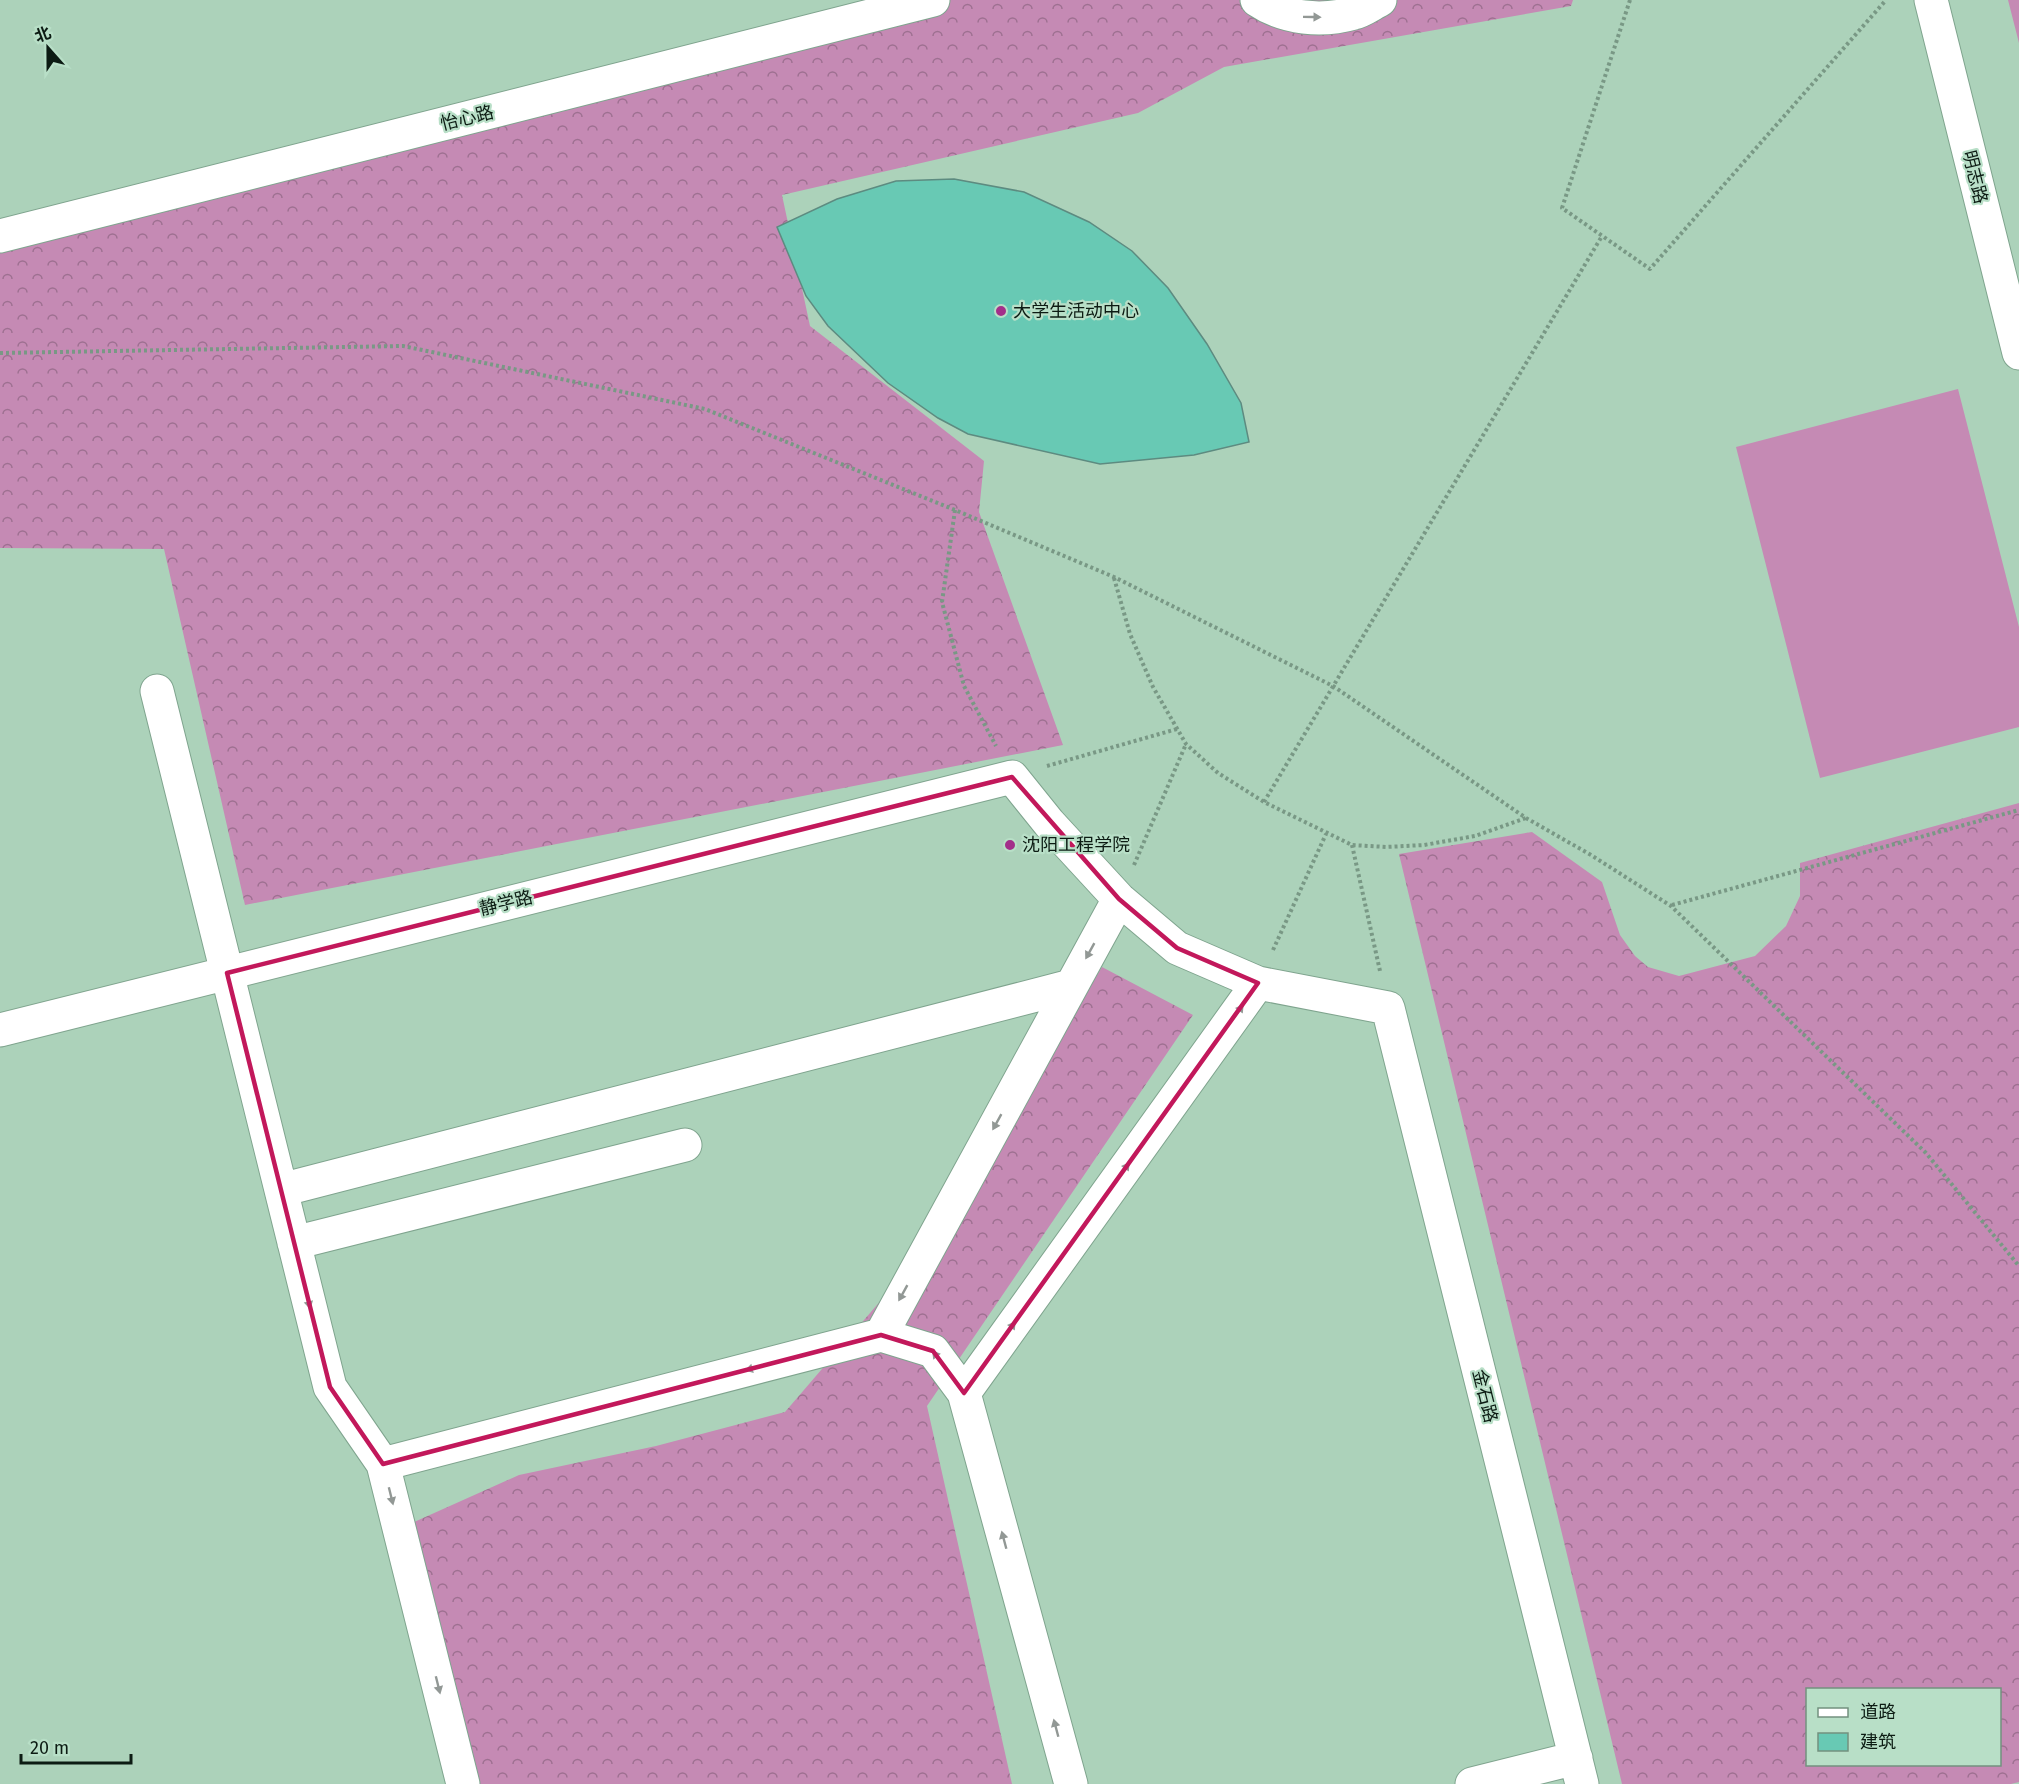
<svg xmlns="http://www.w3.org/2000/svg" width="2019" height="1784" font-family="'Fira Sans','Noto Sans SC',sans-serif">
	<defs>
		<pattern id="forest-crowns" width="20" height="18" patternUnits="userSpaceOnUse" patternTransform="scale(1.5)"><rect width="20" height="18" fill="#c58ab4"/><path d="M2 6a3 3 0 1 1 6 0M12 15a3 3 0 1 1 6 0" fill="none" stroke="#9e7091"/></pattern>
	</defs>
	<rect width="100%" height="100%" fill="#acd2ba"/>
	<path fill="url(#forest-crowns)" fill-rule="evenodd" d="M937,0H1573L1571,6L1224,67L1138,113L782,195L810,326L984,461L979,512L1063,745L245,905L164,549L0,548V225Z
		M2019,803V1782L2011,1784H1622L1399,854L1532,832L1602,882L1620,935L1635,956L1648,967L1679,976L1755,956L1786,926L1800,896V863ZM1808,1690H2000V1764H1808Z
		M1102,967L1193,1015L927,1406L1012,1784H475L403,1527L519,1475L656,1446L785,1412L943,1228Z"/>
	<path fill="#c58ab4" d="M2008,0H2019V43Z
		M1958,389L2019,627V727L1820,778L1736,447Z"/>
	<path fill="#68c9b4" stroke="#5d8b80" stroke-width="1.5" d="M954,179L1024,192L1089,222L1132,251L1168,288L1207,344L1241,403L1249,442L1194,455L1100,464L968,434L938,418L888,383L828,326L806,296L777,227L837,199L896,181Z"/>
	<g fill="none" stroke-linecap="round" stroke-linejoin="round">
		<g stroke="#7fa48e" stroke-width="35">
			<path id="minor" d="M1257,0C1285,19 1322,22 1354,13C1363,11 1372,4 1380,0
				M1931,0L2019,353
				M0,236L933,0
				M157,691L330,1387L383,1464L463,1784
				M0,1030L1012,777L1049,823L1119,899L1177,948L1258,983L1388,1008L1582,1784
				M281,1190L1071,986
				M294,1243L685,1145
				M881,1335L1119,899
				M964,1393L1258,983
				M383,1464L881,1335L933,1351L964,1393L1071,1784
				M1472,1784L1576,1758"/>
		</g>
		<path stroke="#799885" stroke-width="4" stroke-dasharray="3 3" stroke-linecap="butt" d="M1630,0L1562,208L1650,269L1886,0
			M0,353L403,346L705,409L955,510L1114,577L1333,686L1526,818L1591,855L1671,906L1926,1153L2019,1266
			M955,510L942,602L964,686L996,746
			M1114,578L1130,634L1153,687L1186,744L1218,773L1264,802L1352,845L1386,847L1424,845L1475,836L1526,818
			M1047,766L1177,729
			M1264,802L1602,236
			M1352,845L1380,971
			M1134,865L1186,744
			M1672,905L2019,810
			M1273,950L1326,834"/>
		<use href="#minor" stroke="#fff" stroke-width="33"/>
	</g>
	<defs><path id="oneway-solid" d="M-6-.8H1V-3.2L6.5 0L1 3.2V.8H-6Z" transform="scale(1.5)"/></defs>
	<g fill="#929895">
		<use href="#oneway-solid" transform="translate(1312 17) rotate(1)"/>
		<use href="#oneway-solid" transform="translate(1090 951) rotate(119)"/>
		<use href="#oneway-solid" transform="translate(1238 1012) rotate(-54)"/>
		<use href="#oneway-solid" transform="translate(997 1122) rotate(119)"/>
		<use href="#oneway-solid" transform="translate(1124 1170) rotate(-54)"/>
		<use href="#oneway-solid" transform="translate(903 1293) rotate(119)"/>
		<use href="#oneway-solid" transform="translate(308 1300) rotate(76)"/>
		<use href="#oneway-solid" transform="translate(1010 1329) rotate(-54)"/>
		<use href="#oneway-solid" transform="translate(938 1358) rotate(-128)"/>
		<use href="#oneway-solid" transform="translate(754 1368) rotate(165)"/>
		<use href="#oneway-solid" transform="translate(391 1496) rotate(76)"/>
		<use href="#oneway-solid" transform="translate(1004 1540) rotate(-105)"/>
		<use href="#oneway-solid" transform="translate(438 1685) rotate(76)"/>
		<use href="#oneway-solid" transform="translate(1056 1728) rotate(-105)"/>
	</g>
	<path fill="none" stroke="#c2185b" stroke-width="4.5" stroke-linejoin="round" d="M1012,777L1119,899L1177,948L1258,983L964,1393L933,1351L881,1335L383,1464L330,1387L227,973Z"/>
	<g fill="#a32f8a" stroke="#b8dfc7" stroke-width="2">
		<circle cx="1001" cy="311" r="6"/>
		<circle cx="1010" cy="845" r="6"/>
	</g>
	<g text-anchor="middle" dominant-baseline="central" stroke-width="4.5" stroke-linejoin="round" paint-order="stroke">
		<g font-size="18" fill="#0c1b13" stroke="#b8dfc7">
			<text transform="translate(467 118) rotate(-14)">怡心路</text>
			<text transform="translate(1975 177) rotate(76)">明志路</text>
			<text transform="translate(506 903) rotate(-14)">静学路</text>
			<text transform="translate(1485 1396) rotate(76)">金石路</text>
		</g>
		<g font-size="18" fill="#0c1b13" stroke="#b8dfc7" text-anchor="start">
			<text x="1013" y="311">大学生活动中心</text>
			<text x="1022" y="845">沈阳工程学院</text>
		</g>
	</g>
	<rect x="1806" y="1688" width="195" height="78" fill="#b8dfc7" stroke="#73917f" stroke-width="1.5"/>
	<rect x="1818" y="1708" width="30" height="9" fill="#ffffff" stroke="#73917f" stroke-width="1.5"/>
	<text x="1860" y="1718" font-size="18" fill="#0c1b13">道路</text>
	<rect x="1818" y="1733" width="30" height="18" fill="#68c9b4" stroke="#73917f" stroke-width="1.5"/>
	<text x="1860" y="1748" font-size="18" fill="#0c1b13">建筑</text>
	<g transform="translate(48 48) rotate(339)" stroke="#b8dfc7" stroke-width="4.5" paint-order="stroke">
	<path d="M0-4.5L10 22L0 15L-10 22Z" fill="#0c1b13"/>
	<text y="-9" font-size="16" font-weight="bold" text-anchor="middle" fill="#0c1b13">北</text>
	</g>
	<path d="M21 1754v9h110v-9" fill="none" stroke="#0c1b13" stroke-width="3"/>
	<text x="30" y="1754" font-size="18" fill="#0c1b13" stroke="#b8dfc7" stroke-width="4.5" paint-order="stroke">20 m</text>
</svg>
